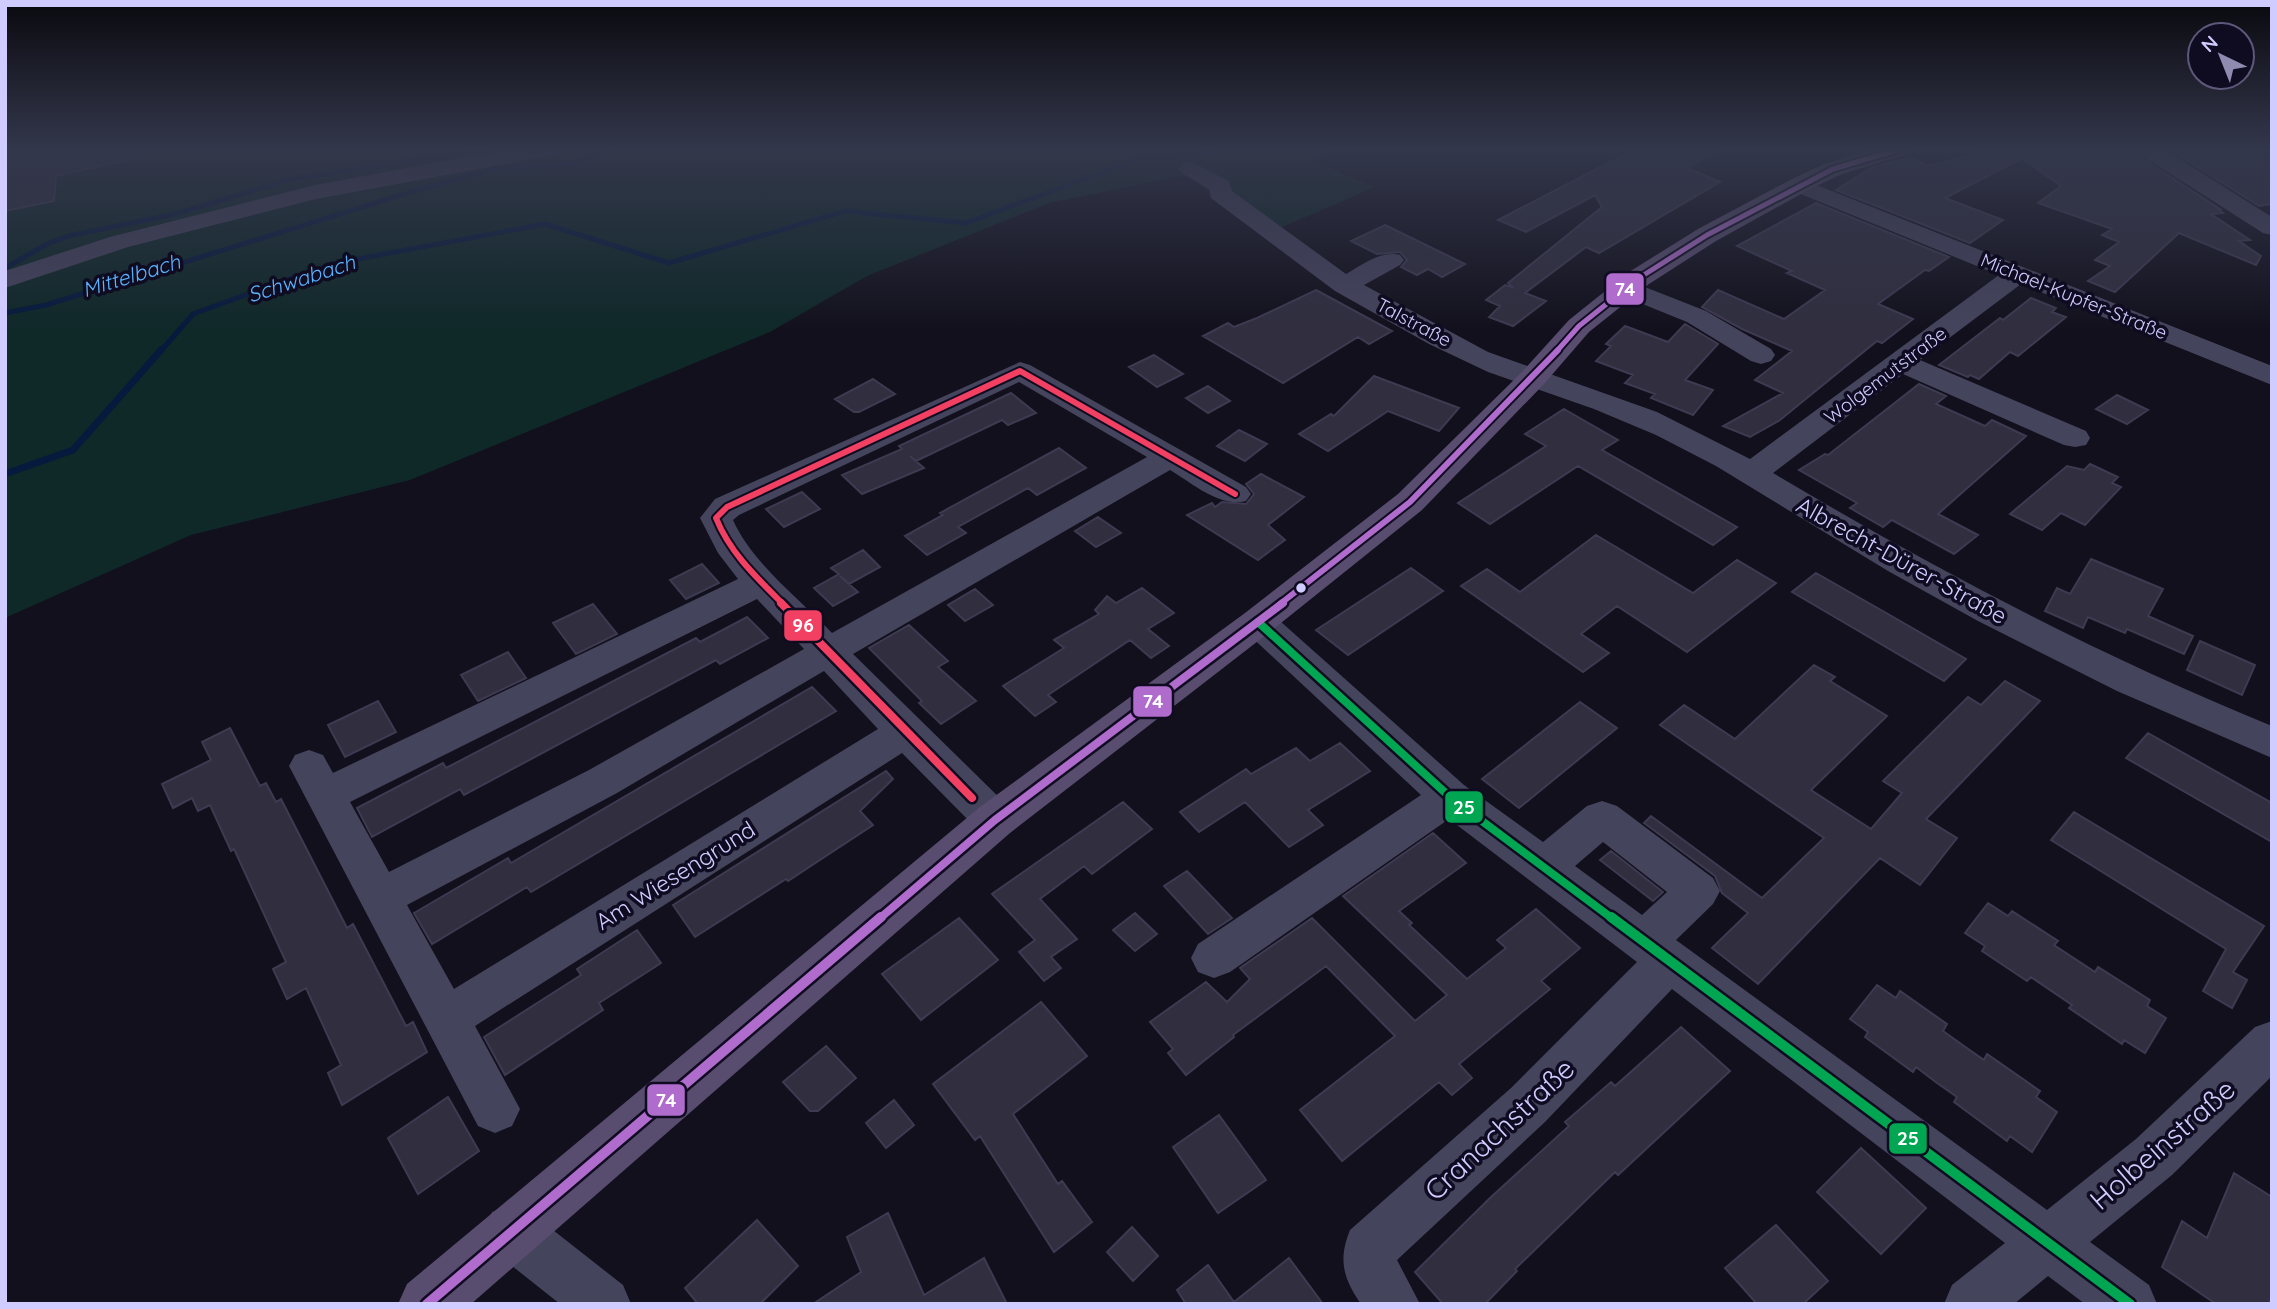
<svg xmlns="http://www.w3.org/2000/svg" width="2277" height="1309" font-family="Quicksand,sans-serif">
	<rect width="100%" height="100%" fill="#12101c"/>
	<path fill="#0f2828" d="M5,148H1338L1312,161L1375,187L1266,234L1187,175L1049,203L867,276L770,332L410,480L191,535L5,618Z"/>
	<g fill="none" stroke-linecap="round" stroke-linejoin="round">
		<path stroke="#061a3d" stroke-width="5" d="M5,268L47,244L68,236L175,214L291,179L497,148
			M5,313L46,305L417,190L499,168L569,164L623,148
			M160,352L193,314L331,264L545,224L669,263L845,211L966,223L1138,159L1192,155L1223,148"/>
		<path stroke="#061a3d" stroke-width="7" d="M5,474L73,450L161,350"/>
	</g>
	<path fill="#302e3f" stroke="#3e3a51" stroke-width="2" d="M58,148H135L136,158L56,176L54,201L5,211V158Z
		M1637,148H1722L1687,168L1720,182L1599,253L1586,247L1525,293L1546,301L1513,326L1489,317L1500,306L1486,300L1505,285L1512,287L1508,283L1602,207L1595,195L1526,232L1498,220Z
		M1998,148H2132L2137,155L2220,209H2218L2223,213L2211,214L2250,240L2239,241L2261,256L2256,265L2179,233L2115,292L2088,281L2110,266L2095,260L2119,242L2102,235L2112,229L2038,203L2061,186L2022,158L1945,198L2003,220L1970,243L1836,190L1871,168L1891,162L1911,157L1927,166Z
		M2167,148H2272V204L2259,206Z
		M1816,203L1949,257L1929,271L1925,270L1878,304L1913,319L1882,343L1877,341L1780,420L1750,437L1723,426L1783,393L1755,380L1792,351L1742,329L1702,307L1718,290L1784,319L1825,290L1787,273L1792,271L1737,246Z
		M1385,225L1465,264L1442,277L1428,269L1417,275L1401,267L1407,260L1400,252L1377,254L1351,241Z
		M1316,290L1392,331L1369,344L1358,337L1283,383L1203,336L1228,323L1234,327L1257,318Z
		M2031,298L2056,308L2052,312L2066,317L2018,356L2010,352L1979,379L1970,375L1968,377L1939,365L2000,318L2003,320Z
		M1685,324L1718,344L1685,380L1713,390L1693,415L1651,398L1655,394L1625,383L1633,375L1596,361L1611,346L1606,344L1625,326L1668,342Z
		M1154,355L1183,374L1157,387L1129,367Z
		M1374,376L1459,408L1439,431L1388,411L1328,451L1299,434L1331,414L1334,416Z
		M873,379L895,394L859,412H854L835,399Z
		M1919,384L1946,396L1936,404L1985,426L1992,420L2026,436L1938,514L1978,535L1954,554L1892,520L1883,527L1850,508L1857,503L1799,470L1825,454L1828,455Z
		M1208,386L1230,401L1208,413L1186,398Z
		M1011,393L1036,413L1008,425L1002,420L916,461L910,456L924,468L862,494L842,475L902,449L899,446Z
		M2117,395L2148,410L2127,424L2096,409Z
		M1564,409L1618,440L1602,450L1737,527L1713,545L1578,466L1490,524L1458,503L1546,446L1525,434Z
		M1239,430L1267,444L1245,461L1217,446Z
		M1059,448L1086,468L1037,495L1028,488L958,527L966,533L927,555L905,536L943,515L940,513Z
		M2090,464L2118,477L2112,483L2121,487L2085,525L2061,513L2042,530L2010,514L2067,466L2084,470Z
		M1261,474L1304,497L1268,525L1285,540L1258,560L1187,515L1212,503L1215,507L1222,502L1246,504L1254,494L1246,484Z
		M802,492L820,509L784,527L766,509Z
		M1098,517L1121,533L1096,547L1075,531Z
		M1596,535L1693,593L1737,560L1776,583L1687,652L1617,606L1581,634L1609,653L1583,672L1461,586L1487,569L1520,592Z
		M863,550L880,567L849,584L840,576L858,592L833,606L814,588L839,574L831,568Z
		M2091,559L2163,589L2148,616L2193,636L2184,654L2127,629L2125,633L2088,617L2083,628L2045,611L2057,588L2070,594Z
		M702,564L719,583L686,599L670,580Z
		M1411,568L1443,591L1348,655L1316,630Z
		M1816,573L1888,614L1966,659L1944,681L1792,592Z
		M1142,588L1174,613L1148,629L1169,646L1151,658L1130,640L1048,695L1056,702L1035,716L1003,686L1064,648L1054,640L1099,614L1095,610L1107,596L1116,603Z
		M975,589L993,605L965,621L948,605Z
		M593,604L617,634L576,654L553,623Z
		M747,617L768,638L720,664L716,660L464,795L460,789L372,837L357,808L443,763L446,768L696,638L700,642Z
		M909,625L948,661L938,667L976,701L941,724L919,703L922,701L869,648Z
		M2200,641L2255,665L2242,695L2187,670Z
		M508,652L526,678L478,701L461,675Z
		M1814,665L1835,677L1830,681L1887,716L1811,790L1871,829L1902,793L1883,781L1968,697L1981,705L2005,681L2040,701L1926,819L1957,838L1920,885L1880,858L1758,984L1712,948L1748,913L1722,893L1715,876L1644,823L1651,816L1762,898L1824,838L1660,725L1684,705L1735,739Z
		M812,687L836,711L531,892L527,887L432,944L414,913L508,858L511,863Z
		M378,701L396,732L345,757L328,725Z
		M1580,702L1617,728L1519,808L1482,779Z
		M230,728L260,786L266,783L276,802L281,799L347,928L353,924L406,1026L413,1022L427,1052L342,1105L328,1073L341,1065L306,988L287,999L273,969L286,962L234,849L231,851L210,805L198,811L192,798L173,808L162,784L211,760L202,742Z
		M2148,733L2272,803V842L2126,758Z
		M1340,743L1370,771L1308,810L1323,825L1289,847L1245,802L1199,832L1180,812L1246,769L1251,774L1296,748L1310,761Z
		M886,771L893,779L860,811L873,825L788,881L786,879L695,937L673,905Z
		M1123,802L1152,829L1092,874L1084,866L1040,899L1077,939L1051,957L1061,968L1044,981L1019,952L1035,940L992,894Z
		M2074,812L2264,926L2233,972L2247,980L2232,1008L2203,991L2226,949L2051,840Z
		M1433,833L1466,863L1399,911L1412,923L1409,925L1467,979L1506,948L1497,940L1536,909L1580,948L1541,981L1550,989L1459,1064L1472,1078L1452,1095L1439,1082L1342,1161L1300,1110L1395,1036L1326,966L1233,1035L1234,1037L1186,1075L1168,1053L1173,1049L1150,1022L1206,982L1227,1002L1250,979L1240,968L1312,918L1415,1021L1447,995L1343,896Z
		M1611,851L1663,892L1653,901L1600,860Z
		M1187,871L1232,918L1208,934L1164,886Z
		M1988,903L2008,916L2012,911L2058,941L2054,945L2095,972L2098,967L2150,1000L2147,1006L2166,1018L2145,1053L2124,1040L2122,1044L2069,1008L2072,1005L2031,977L2027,981L1982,951L1985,946L1965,933Z
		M1135,913L1157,934L1135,951L1113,930Z
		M959,918L998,960L921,1020L882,974Z
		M637,930L661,963L599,1003L603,1010L505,1075L484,1037L581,975L577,969Z
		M1877,985L1896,998L1900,991L1947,1024L1943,1031L1964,1046L1984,1060L1987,1054L2040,1091L2036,1097L2057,1112L2032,1152L2010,1136L2007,1141L1954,1102L1957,1097L1937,1083L1916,1067L1913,1072L1865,1037L1868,1032L1850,1019Z
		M1041,1002L1087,1056L1013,1114L1058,1184L1062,1181L1092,1222L1054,1252L980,1136L975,1140L933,1084Z
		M1681,1027L1730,1071L1618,1175L1615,1172L1515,1269L1517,1271L1485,1304H1443L1415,1272L1490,1198L1569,1126L1565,1122L1611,1082L1615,1086Z
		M826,1046L856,1078L818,1111H810L783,1082Z
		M448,1097L479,1151L418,1194L388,1138Z
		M894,1100L914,1125L886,1148L866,1123Z
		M1219,1115L1266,1180L1218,1213L1173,1147Z
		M1861,1148L1926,1208L1881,1254L1817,1192Z
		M2234,1173L2272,1197V1295L2269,1304H2216L2162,1267L2182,1221L2207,1238Z
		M888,1213L924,1295L984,1258L1007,1304H813L861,1272L847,1237Z
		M757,1220L798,1266L760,1304H698L685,1288Z
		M1776,1225L1828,1281L1803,1304H1757L1725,1268Z
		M1132,1227L1158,1256L1133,1281L1107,1252Z
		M1289,1258L1323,1304H1186L1177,1290L1208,1265L1234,1302Z"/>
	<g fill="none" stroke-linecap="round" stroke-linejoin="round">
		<path fill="#45445d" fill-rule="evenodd" d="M516,148H564L561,153L553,155L316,199L128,247L5,288V271L110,237L315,185Z
			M2135,148H2162L2272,217V235L2263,233L2138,153Z
			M1191,162L1229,181L1232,191L1346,274C1362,265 1381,250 1400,255L1404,260L1400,265L1364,285L1488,352L1657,412L1750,459L1999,275L1791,190L1787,185L1791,180L1799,178L2272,366V385L2021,284L1920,360L2086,431L2090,438L2086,445L2075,447L2064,445L1903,374L1773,473C1934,569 2098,655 2272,726V758L2117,691L1978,621L1888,571L1716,466L1656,435L1594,409L1488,372L1429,344L1335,291L1211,198L1209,189L1183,174L1179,169L1183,164Z
			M1627,280L1706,311L1771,349L1775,355L1771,361L1761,364L1751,361L1687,322L1618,294L1614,288L1618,282Z
			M1020,362L1030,365L1246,487L1251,494L1246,501C1220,508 1192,483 1170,470L853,654L1010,808L1016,820L1010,832L995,837L980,832L902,753L475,1026L520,1109L512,1126L495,1133L478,1126L289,766L295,755L309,750L323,755L333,773L738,579L718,553L700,518L715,499ZM1019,382L1147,457L832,633C800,599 752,563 733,520L739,515ZM757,599L804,649L589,770L389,872L350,802ZM824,671L878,729L454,989L407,905L617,793Z
			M1258,609L1271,613L1464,785L1543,842L1587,806L1602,801L1617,806L1713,878L1720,891L1713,904L1676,940L2047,1210L2136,1139L2255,1027L2272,1021V1076L2172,1175L2090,1242L2149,1285L2157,1304H2085L2048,1276L2014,1304H1944L1952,1285L2005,1243L1672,989L1545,1122L1397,1260L1420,1304H1361C1343,1278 1338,1260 1350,1230L1511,1088L1637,962L1449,819L1230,972L1214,978L1198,972L1191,958L1198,944L1421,795L1245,631L1240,622L1245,613ZM1603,842L1667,892L1642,915L1575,866Z
			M511,1205L530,1212L623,1285L631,1304H560L492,1250L485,1231L492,1212Z"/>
		<path fill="#594d6f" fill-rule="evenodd" d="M1879,148H1916L1912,153L1842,174L1808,190L1716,241L1649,284L1589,332L1544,384L1422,510L1271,631L1010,833L471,1304H398L407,1284L980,807L1245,613L1398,494L1522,372L1569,320L1629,272L1698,229L1790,180L1824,164Z"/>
		<g stroke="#0f0b21" stroke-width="13">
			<path id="bus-1-far1" d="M1258,622L1450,797L1613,919"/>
		</g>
		<g stroke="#0f0b21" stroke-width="15">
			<path id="bus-1" d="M1611,917L2130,1304"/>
		</g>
		<g stroke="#0f0b21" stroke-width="9">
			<path id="bus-2-far3" d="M1556,352L1579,326L1639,278L1707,235L1833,169L1904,148"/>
		</g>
		<g stroke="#0f0b21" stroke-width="10">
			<path id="bus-2-far2" d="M1280,604L1410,502L1558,350"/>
		</g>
		<g stroke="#0f0b21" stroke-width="13">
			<path id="bus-2-far1" d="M879,919L995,820L1283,603"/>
		</g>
		<g stroke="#0f0b21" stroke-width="15">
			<path id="bus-2" d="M427,1304L881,917"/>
		</g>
		<g stroke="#0f0b21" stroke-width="10">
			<path id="bus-3-far1" d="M783,604C757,578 730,553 716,518L727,507L1020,371L1235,494"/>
		</g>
		<g stroke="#0f0b21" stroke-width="13">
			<path id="bus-3" d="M781,603L972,798"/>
		</g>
		<use href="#bus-1-far1" stroke="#00a651" stroke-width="8"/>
		<use href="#bus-1" stroke="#00a651" stroke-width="10"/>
		<use href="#bus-2-far3" stroke="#b06ccc" stroke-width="5"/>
		<use href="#bus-2-far2" stroke="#b06ccc" stroke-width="6"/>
		<use href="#bus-2-far1" stroke="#b06ccc" stroke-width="8"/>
		<use href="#bus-2" stroke="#b06ccc" stroke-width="10"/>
		<use href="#bus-3-far1" stroke="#f24062" stroke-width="6"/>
		<use href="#bus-3" stroke="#f24062" stroke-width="8"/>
	</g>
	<linearGradient id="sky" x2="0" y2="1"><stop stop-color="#0a090f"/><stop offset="0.45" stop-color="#33374b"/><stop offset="1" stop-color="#33374b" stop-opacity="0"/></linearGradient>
	<rect width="2277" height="331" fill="url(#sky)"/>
	<circle fill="#d1ccff" stroke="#0f0b21" stroke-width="2.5" cx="1301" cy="588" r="6"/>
	<g text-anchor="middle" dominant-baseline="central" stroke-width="7" stroke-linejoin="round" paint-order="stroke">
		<g font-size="19" fill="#d1ccff" stroke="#0f0b21">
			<text transform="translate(2074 296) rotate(22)">Michael-Kupfer-Straße</text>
			<text transform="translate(1414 322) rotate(28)">Talstraße</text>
			<text transform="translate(1885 375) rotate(-37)">Wolgemutstraße</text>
		</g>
		<g font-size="21" font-style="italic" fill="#5ab4ff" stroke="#0f0b21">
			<text transform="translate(131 275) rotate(-17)">Mittelbach</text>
			<text transform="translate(301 278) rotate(-18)">Schwabach</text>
		</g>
		<g font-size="23" fill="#d1ccff" stroke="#0f0b21">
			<text transform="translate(1902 560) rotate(29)">Albrecht-Dürer-Straße</text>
			<text transform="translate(675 875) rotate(-32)">Am Wiesengrund</text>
		</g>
		<g font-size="28" fill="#d1ccff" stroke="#0f0b21">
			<text transform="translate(1499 1129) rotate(-43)">Cranachstraße</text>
			<text transform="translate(2162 1144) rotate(-41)">Holbeinstraße</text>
		</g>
	</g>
	<g stroke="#0f0b21" stroke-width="2.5">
		<rect x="1605" y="272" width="40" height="34" rx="7" fill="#b06ccc"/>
		<rect x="783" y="609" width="40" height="33" rx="7" fill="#f24062"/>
		<rect x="1132" y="685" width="41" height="33" rx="7" fill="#b06ccc"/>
		<rect x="1444" y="790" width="40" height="34" rx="7" fill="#00a651"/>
		<rect x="646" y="1083" width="40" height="34" rx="7" fill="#b06ccc"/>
		<rect x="1888" y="1122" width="40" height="33" rx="7" fill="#00a651"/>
	</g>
	<g font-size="19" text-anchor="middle" font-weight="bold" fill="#fff">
		<text x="1625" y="296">74</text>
		<text x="803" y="632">96</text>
		<text x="1153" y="708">74</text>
		<text x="1464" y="814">25</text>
		<text x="666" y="1107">74</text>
		<text x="1908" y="1145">25</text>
	</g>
	<rect width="2277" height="1309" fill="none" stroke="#d1ccff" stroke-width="14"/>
	<g transform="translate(2221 56) rotate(317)"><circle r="33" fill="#0f0b21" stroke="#5d587a" stroke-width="2"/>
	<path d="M0-5L12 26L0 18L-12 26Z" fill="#8e8ab0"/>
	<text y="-10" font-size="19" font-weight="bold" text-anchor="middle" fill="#d1ccff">N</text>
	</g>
</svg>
